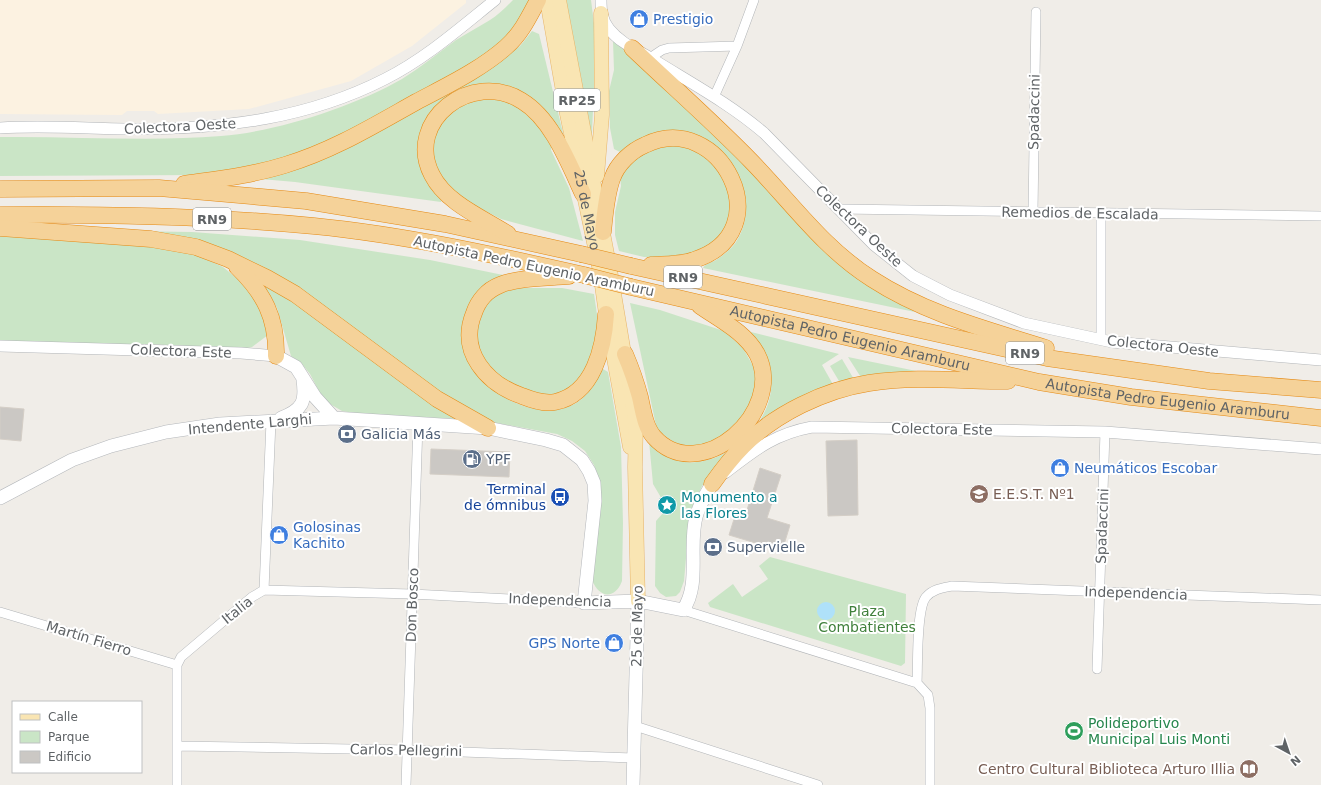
<svg xmlns="http://www.w3.org/2000/svg" width="1321" height="785" font-family="'DejaVu Sans',sans-serif">
	<rect width="100%" height="100%" fill="#f0ede8"/>
	<path fill="#fcf2e1" d="M0,0H466V3L412,46L351,81L249,109L158,114L154,111H127L122,115L0,114Z"/>
	<path fill="#cae5c6" d="M513,0H533L504,44L422,94L287,162L203,175L0,176V137C74,136 148,142 221,136C276,132 355,106 402,79C421,67 438,53 456,40C467,33 479,27 490,20C498,15 506,7 513,0Z
		M565,0H591L596,39L592,133L589,137Z
		M532,31L539,34L563,133L562,137L547,119L480,87L423,137L442,199L441,202L295,182L261,179C316,167 363,141 411,113C442,95 473,77 503,58L520,46Z
		M616,40L903,304L915,312L703,268C706,263 711,263 716,260C721,257 728,251 732,247C748,230 751,195 737,176C728,162 709,149 698,137L624,154L614,149L610,128L609,91L614,70L613,41Z
		M494,96L521,106L553,142L551,150L569,188L583,241L501,219L473,205L443,185L434,160V136L444,118L466,102Z
		M691,145L726,176L733,221L707,249L676,258L644,257L619,251L615,235V212L621,186L620,176L631,160L652,146Z
		M124,231L192,232L300,240L430,260L508,276L480,295L470,364C488,396 541,424 576,403C591,394 593,380 603,369L608,372L621,447L623,523L622,581C615,600 599,598 592,580L601,486L594,465L585,451L572,441L557,434L491,422L444,398L295,288Z
		M0,236L133,243L195,254L223,267L239,280L267,313L268,335L252,347L242,349L147,344L43,345L0,342Z
		M264,285L285,295L458,419L361,414L342,411L330,404L321,395L310,374L301,363L291,356L277,308Z
		M513,288H562L594,294L599,328L593,361L570,392L540,398L497,381L474,342C482,315 482,297 513,288Z
		M630,303L660,310L724,331L743,348L757,373L753,406L714,444L682,448L657,430Z
		M747,331L839,354L822,365L835,388L726,459L702,486L690,512L684,581L680,592L676,596L666,597L660,593L655,586L656,521L663,513L666,506L653,484L649,441C660,450 670,460 685,462C726,467 775,422 771,380C769,361 757,346 747,331Z
		M848,357L926,373L862,379Z
		M842,359L855,381L842,386L830,366Z
		M770,557L906,594L905,663L901,666L710,607L708,603L733,584L742,597L768,579L759,566Z"/>
	<path fill="#afe1f9" d="M817 611a9 9 0 1 1 18 0a9 9 0 1 1-18 0Z"/>
	<path fill="#cbc8c4" stroke="#d4cec6" d="M0,407L24,409L21,441L0,439Z
		M857,440L858,515L828,516L826,441Z
		M431,449L510,452L509,477L430,474Z
		M760,468L781,475L767,518L790,525L782,551L729,535L735,516L741,518L744,510H747Z"/>
	<g fill="none" stroke-linecap="round" stroke-linejoin="round">
		<g stroke="#b2b5b8" stroke-width="10">
			<path id="minor" d="M650,58L662,50L669,48L737,46
				M714,97L737,46L754,0
				M839,209L1321,216
				M1033,212L1036,12
				M1101,214V339
				M264,590L412,594L584,603
				M264,590L271,421
				M683,610L917,683
				M0,612L177,665
				M1097,669L1105,432
				M635,726L818,785
				M178,746L407,750L633,758
				M177,785V665L181,657L252,597L264,590
				M406,785L418,424
				M930,785V708L928,695L917,683C918,665 916,609 926,597C933,589 942,588 952,586L1321,600"/>
		</g>
		<g stroke="#b2b5b8" stroke-width="12">
			<path id="tertiary" d="M601,0C601,11 602,20 609,29C621,44 638,50 654,60C691,83 730,104 764,133L874,245L913,276L950,295L1024,323L1112,342L1321,360
				M0,128C46,125 93,129 139,129C224,129 309,118 385,79C425,59 460,28 495,0
				M0,346L241,353L276,356
				M725,473C755,450 774,434 812,427L1105,432L1321,449"/>
		</g>
		<g stroke="#b4b7bb" stroke-width="14">
			<path id="secondary" d="M276,356L296,367L315,397L334,418
				M281,418C303,410 306,401 303,380
				M0,498L72,460L111,446L166,432L220,424L334,418L488,428L546,440L563,445L582,460L589,471L594,483L595,501L584,603L638,601L683,610C701,584 688,547 696,517C699,505 706,494 712,484
				M633,785L638,601"/>
		</g>
		<g stroke="#e7b469" stroke-width="15">
			<g id="primary">
				<path id="s1" d="M547,0L567,114L600,271L606,314L630,447"/>
				<path d="M559,0L610,270L636,425L635,467L638,601"/>
				<path d="M597,176L602,115L601,13"/>
			</g>
		</g>
		<g stroke="#e58912" stroke-width="17">
			<g id="motorway">
				<path d="M632,48C672,86 713,122 751,161C791,202 823,248 872,279C926,314 986,329 1046,348"/>
				<path d="M184,184C218,179 253,175 285,165C332,151 373,126 416,102C446,86 480,70 506,47C521,34 529,17 538,0"/>
				<path d="M0,189L159,188L306,201L445,224L581,254"/>
				<path d="M0,215C105,214 210,216 314,226C405,235 495,255 584,275"/>
				<path d="M0,228L151,239L196,247L228,259L267,278L295,294L437,399L488,428"/>
				<path d="M603,232C605,214 606,196 612,179C617,164 631,151 645,145C720,108 783,232 694,260C681,265 665,264 651,265"/>
				<path d="M508,234C483,218 446,203 432,175C404,121 472,69 522,101C552,119 569,164 583,194"/>
				<path d="M631,266L1047,358L1209,381L1321,390"/>
				<path d="M237,267C264,293 277,318 276,356"/>
				<path d="M569,276C547,278 520,277 500,285C487,290 478,301 474,313C458,352 487,384 522,396C532,400 545,404 555,402C594,394 604,347 606,314"/>
				<path id="s2" d="M631,287L1039,382L1131,397L1321,418"/>
				<path d="M625,354C631,368 636,382 640,397C643,410 645,427 654,437C700,488 787,411 757,354C745,332 720,320 700,306"/>
				<path d="M712,484C722,470 731,458 743,446C775,414 824,390 869,383C914,376 962,381 1008,381"/>
			</g>
		</g>
		<use href="#minor" stroke="#fff" stroke-width="9"/>
		<use href="#tertiary" stroke="#fff" stroke-width="11"/>
		<use href="#secondary" stroke="#fff" stroke-width="13"/>
		<use href="#primary" stroke="#f9e5b3" stroke-width="14"/>
		<use href="#motorway" stroke="#f5d299" stroke-width="16"/>
		<g stroke="#e58912" stroke-width="17" stroke-linecap="butt">
			<path id="motorway-bridge" d="M581,254L631,266
				M584,275L631,287"/>
		</g>
		<use href="#motorway-bridge" stroke="#f5d299" stroke-width="16"/>
	</g>
	<defs>
		<g id="shop-disc" transform="scale(1)"><circle r="9.5" fill="#3f7fe0" stroke="#fff"/><path d="M-5-2.5h2.3a2.7 3.5 0 0 1 5.4 0H5L5.5 6h-11ZM-1.5-2.5h3a1.5 2.3 0 0 0-3 0Z" fill="#fff"/></g>
		<g id="bank-disc" transform="scale(1)"><circle r="9.5" fill="#5c6f8a" stroke="#fff"/><path d="M-6-4H6V4H-6ZM0-2.3a2.3 2.3 0 1 0 0 4.6a2.3 2.3 0 1 0 0-4.6Z" fill="#fff"/></g>
		<g id="fuel-disc" transform="scale(1)"><circle r="9.5" fill="#5c6f8a" stroke="#fff"/><path d="M-5.5-6h7V0h2V4h1.3V-2.5L3-4.5l.8-.8L6-3V5H2.5V1h-1V6h-7ZM-4.2-4.7v3.2H.2V-4.7Z" fill="#fff"/></g>
		<g id="school-disc" transform="scale(1)"><circle r="9.5" fill="#8d6e63" stroke="#fff"/><path d="M0-5L7-2L0 1L-7-2ZM-4 1L0 2.5L4 1V4Q0 6-4 4Z" fill="#fff"/></g>
		<g id="bus-disc" transform="scale(1)"><circle r="9.5" fill="#1a4fb4" stroke="#fff"/><path d="M-5-6H5V4H4V6H2V4H-2V6H-4V4H-5ZM-3.5-4V0h7V-4ZM-3.5 1.2v1.5H-2V1.2ZM2 1.2v1.5H3.5V1.2Z" fill="#fff"/></g>
		<g id="sight-disc" transform="scale(1)"><circle r="9.5" fill="#0f9aa8" stroke="#fff"/><path d="M0-6L1.8-2.2L6-1.7L2.9 1.2L3.7 5.4L0 3.3L-3.7 5.4L-2.9 1.2L-6-1.7L-1.8-2.2Z" fill="#fff"/></g>
		<g id="stadium-disc" transform="scale(1)"><circle r="9.5" fill="#2e9e5b" stroke="#fff"/><path d="M0-5a6.5 5 0 1 0 0 10a6.5 5 0 1 0 0-10ZM-3.5-1.8h7v3.6h-7Z" fill="#fff"/></g>
		<g id="library-disc" transform="scale(1)"><circle r="9.5" fill="#8d6e63" stroke="#fff"/><path d="M-6-4Q-3-5.5-.7-3.5V5Q-3 3-6 4ZM6-4Q3-5.5 .7-3.5V5Q3 3 6 4Z" fill="#fff"/></g>
	</defs>
	<g fill-rule="evenodd">
		<use href="#shop-disc" x="639" y="19"/>
		<use href="#bank-disc" x="347" y="434"/>
		<use href="#fuel-disc" x="472" y="459"/>
		<use href="#shop-disc" x="1060" y="468"/>
		<use href="#school-disc" x="979" y="494"/>
		<use href="#bus-disc" x="560" y="497"/>
		<use href="#sight-disc" x="667" y="505"/>
		<use href="#shop-disc" x="279" y="535"/>
		<use href="#bank-disc" x="713" y="547"/>
		<use href="#shop-disc" x="614" y="643"/>
		<use href="#stadium-disc" x="1074" y="731"/>
		<use href="#library-disc" x="1249" y="769"/>
	</g>
	<g text-anchor="middle" dominant-baseline="central" stroke-width="4" stroke-linejoin="round" paint-order="stroke">
		<g fill="#fff" stroke="#8f9294" stroke-width="1">
			<rect x="554" y="89" width="46" height="22" rx="3"/>
			<rect x="193" y="208" width="38" height="22" rx="3"/>
			<rect x="664" y="266" width="38" height="22" rx="3"/>
			<rect x="1006" y="342" width="38" height="22" rx="3"/>
		</g>
		<g font-size="13" font-weight="bold" fill="#5f6366">
			<text x="577" y="100">RP25</text>
			<text x="212" y="219">RN9</text>
			<text x="683" y="277">RN9</text>
			<text x="1025" y="353">RN9</text>
		</g>
		<g font-size="14" fill="#366cbe" stroke="#fff" text-anchor="start">
			<text x="653" y="19">Prestigio</text>
			<text x="1074" y="468">Neumáticos Escobar</text>
			<text x="293" y="527">Golosinas<tspan x="293" dy="16">Kachito</tspan></text>
			<text x="600" y="643" text-anchor="end">GPS Norte</text>
		</g>
		<g font-size="14" fill="#5f6366" stroke="#fff">
			<text transform="translate(1034 112) rotate(-89)">Spadaccini</text>
			<text transform="translate(180 126) rotate(-3)">Colectora Oeste</text>
			<text stroke="none"><textPath href="#s1" startOffset="214">25 de Mayo</textPath></text>
			<text transform="translate(1080 213) rotate(1)">Remedios de Escalada</text>
			<text transform="translate(859 226) rotate(43)">Colectora Oeste</text>
			<text transform="translate(534 266) rotate(12)">Autopista Pedro Eugenio Aramburu</text>
			<text stroke="none"><textPath href="#s2" startOffset="225">Autopista Pedro Eugenio Aramburu</textPath></text>
			<text transform="translate(1163 346) rotate(6)">Colectora Oeste</text>
			<text transform="translate(181 351) rotate(2)">Colectora Este</text>
			<text stroke="none"><textPath href="#s2" startOffset="549">Autopista Pedro Eugenio Aramburu</textPath></text>
			<text transform="translate(250 424) rotate(-5)">Intendente Larghi</text>
			<text transform="translate(942 429) rotate(1)">Colectora Este</text>
			<text transform="translate(1102 526) rotate(-88)">Spadaccini</text>
			<text transform="translate(1136 593) rotate(2)">Independencia</text>
			<text transform="translate(560 600) rotate(2)">Independencia</text>
			<text transform="translate(412 605) rotate(-88)">Don Bosco</text>
			<text transform="translate(237 610) rotate(-39)">Italia</text>
			<text transform="translate(637 626) rotate(-89)">25 de Mayo</text>
			<text transform="translate(89 638) rotate(17)">Martín Fierro</text>
			<text transform="translate(406 750) rotate(1)">Carlos Pellegrini</text>
		</g>
		<g font-size="14" fill="#4e5e75" stroke="#fff" text-anchor="start">
			<text x="361" y="434">Galicia Más</text>
			<text x="486" y="459">YPF</text>
			<text x="727" y="547">Supervielle</text>
		</g>
		<g font-size="14" fill="#164399" stroke="#fff" text-anchor="end">
			<text x="546" y="489">Terminal<tspan x="546" dy="16">de ómnibus</tspan></text>
		</g>
		<g font-size="14" fill="#785e54" stroke="#fff" text-anchor="start">
			<text x="993" y="494">E.E.S.T. Nº1</text>
			<text x="1235" y="769" text-anchor="end">Centro Cultural Biblioteca Arturo Illia</text>
		</g>
		<g font-size="14" fill="#0d838f" stroke="#fff" text-anchor="start">
			<text x="681" y="497">Monumento a<tspan x="681" dy="16">las Flores</tspan></text>
		</g>
		<g font-size="14" fill="#40803c" stroke="#fff">
			<text x="867" y="611">Plaza<tspan x="867" dy="16">Combatientes</tspan></text>
		</g>
		<g font-size="14" fill="#27864d" stroke="#fff" text-anchor="start">
			<text x="1088" y="723">Polideportivo<tspan x="1088" dy="16">Municipal Luis Monti</tspan></text>
		</g>
	</g>
	<rect x="12" y="701" width="130" height="72" fill="#ffffff" stroke="#bfc1c2"/>
	<rect x="20" y="714" width="20" height="6" fill="#f9e5b3" stroke="#bfc1c2"/>
	<text x="48" y="721" font-size="12" fill="#5f6366">Calle</text>
	<rect x="20" y="731" width="20" height="12" fill="#cae5c6" stroke="#bfc1c2"/>
	<text x="48" y="741" font-size="12" fill="#5f6366">Parque</text>
	<rect x="20" y="751" width="20" height="12" fill="#cbc8c4" stroke="#bfc1c2"/>
	<text x="48" y="761" font-size="12" fill="#5f6366">Edificio</text>
	<g transform="translate(1289 753) rotate(140)" stroke="#ffffff" stroke-width="3" paint-order="stroke">
	<path d="M0-3L7 15L0 10L-7 15Z" fill="#5f6366"/>
	<text y="-6" font-size="11" font-weight="bold" text-anchor="middle" fill="#5f6366">N</text>
	</g>
</svg>
